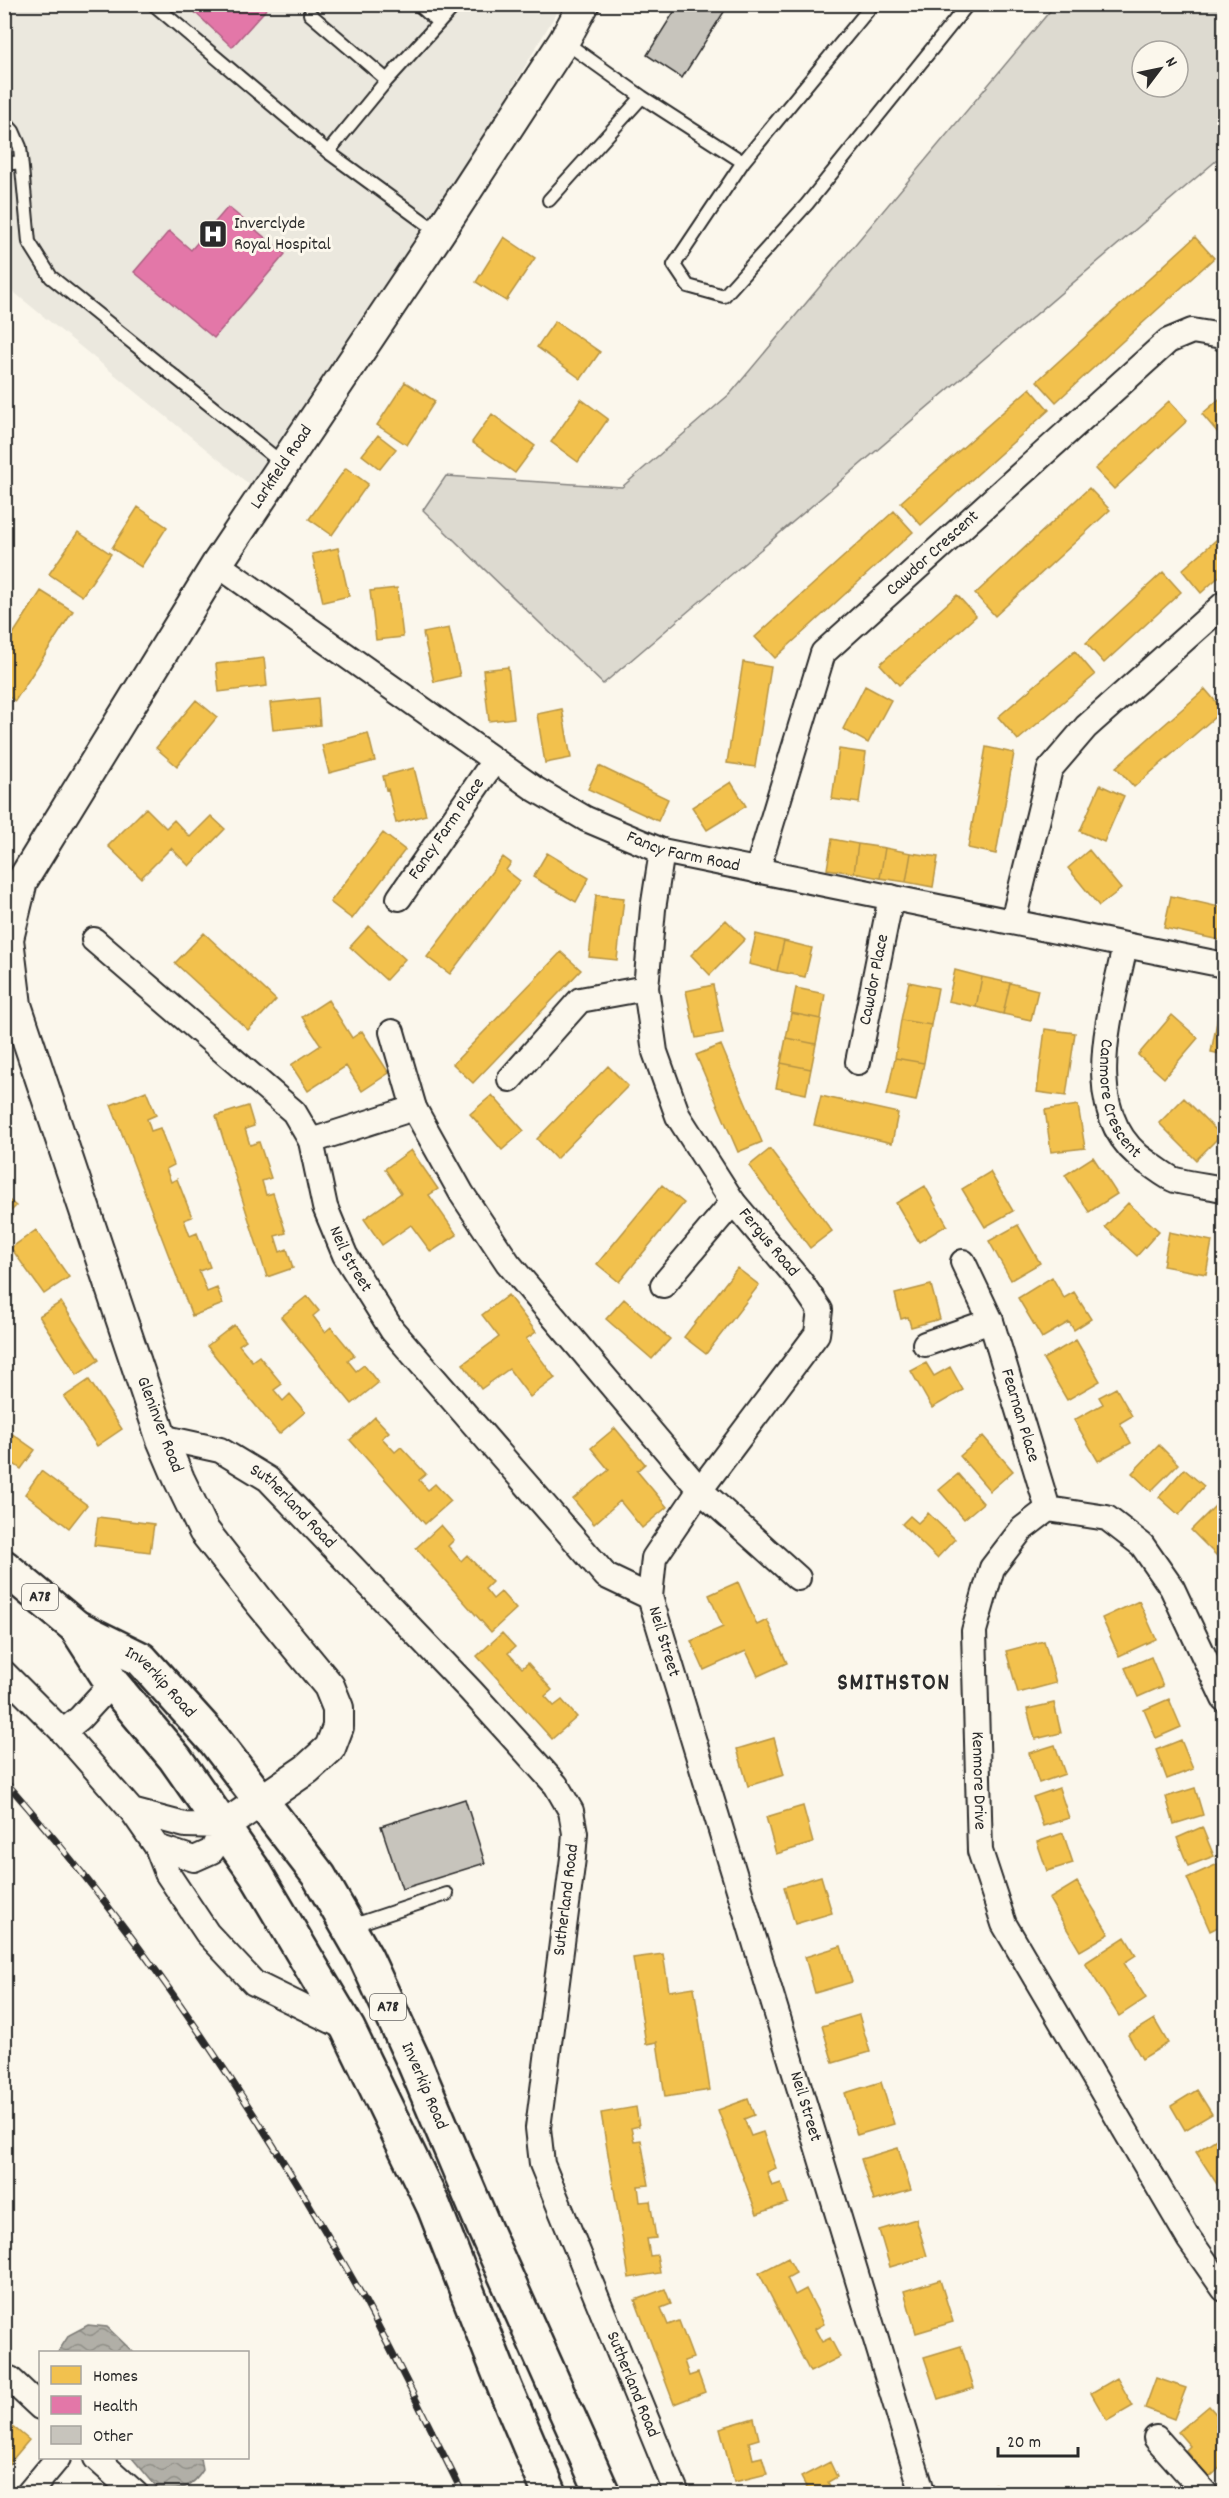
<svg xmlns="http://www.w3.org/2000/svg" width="1229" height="2498" font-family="Dekko,sans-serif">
	<defs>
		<pattern id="water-waves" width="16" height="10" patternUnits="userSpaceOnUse" patternTransform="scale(1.5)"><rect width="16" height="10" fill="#b1afa7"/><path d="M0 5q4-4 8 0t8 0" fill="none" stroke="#908f88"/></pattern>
	</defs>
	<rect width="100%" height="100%" fill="#fbf7ec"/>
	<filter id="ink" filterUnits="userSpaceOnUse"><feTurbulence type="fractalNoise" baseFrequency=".0167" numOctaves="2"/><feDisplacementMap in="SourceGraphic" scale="12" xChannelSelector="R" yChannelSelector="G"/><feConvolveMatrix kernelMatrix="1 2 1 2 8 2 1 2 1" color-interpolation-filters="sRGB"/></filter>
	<g filter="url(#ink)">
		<path fill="#ebe8de" d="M4,5H561L456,184L250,485L5,285Z"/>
		<path fill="#dddad0" stroke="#84827e" stroke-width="1.5" fill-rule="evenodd" d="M1055,5H1224V154L603,684L423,510L446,476L622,487L731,393ZM1142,51H1178V87H1142Z"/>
		<path fill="url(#water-waves)" stroke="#7b7a75" stroke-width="1.5" d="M88,2325L107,2327L133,2352H58L69,2335Z
			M132,2458H201L203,2470C192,2488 181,2490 161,2492Z"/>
		<path fill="#f2c14e" stroke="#b69444" stroke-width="1.5" d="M504,237L535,258L506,301L476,282Z
			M1195,237L1214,258L1056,402L1037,381Z
			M555,321L600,352L581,379L537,347Z
			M405,382L435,401L407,445L377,425Z
			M1030,388L1049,410L921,525L901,502Z
			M1224,395V440L1202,414Z
			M581,399L608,419L578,462L551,442Z
			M1169,401L1187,421L1114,489L1095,469Z
			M492,414L535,446L515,473L472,442Z
			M378,435L396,449L380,469L362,455Z
			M346,468L368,484L332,535L309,519Z
			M1089,488L1110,510L995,616L975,594Z
			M138,507L167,527L141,567L112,548Z
			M894,511L913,532L775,658L755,637Z
			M78,532L111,554L82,596L49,574Z
			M1224,533V572L1201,593L1182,570Z
			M338,548L349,596L323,602L312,554Z
			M1163,572L1181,592L1104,663L1086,643Z
			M397,588L403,637L376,640L370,591Z
			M41,591L73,611L15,701L4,694V648Z
			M957,595L976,616L899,685L880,664Z
			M449,628L460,676L434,682L423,633Z
			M1075,651L1095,675L1018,740L998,717Z
			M264,658L267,686L219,692L216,664Z
			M743,662L771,667L755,767L727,763Z
			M508,667L514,718L489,721L483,670Z
			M865,686L891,700L868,743L843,729Z
			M1205,689L1223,710L1134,787L1116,767Z
			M318,698L320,725L273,730L270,703Z
			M196,700L217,717L177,766L156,748Z
			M562,709L571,758L545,763L537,714Z
			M368,733L375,761L329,773L322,745Z
			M986,747L1014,753L996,854L968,848Z
			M839,749L866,753L859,803L832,799Z
			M599,766L668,799L658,821L588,789Z
			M414,768L426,815L396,823L388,789L386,790L383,776Z
			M731,782L746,806L707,830L692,807Z
			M1100,785L1124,796L1104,842L1080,831Z
			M146,808L166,828L174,820L190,837L211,816L225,829L189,866L171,848L141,878L108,846Z
			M383,833L405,850L352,919L330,902Z
			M832,839L858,844L854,873L827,869Z
			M858,844L885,848L880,878L854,873Z
			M885,848L911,853L906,882L880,878Z
			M1089,850L1121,889L1099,906L1068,868Z
			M547,853L589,878L576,902L533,877Z
			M911,853L938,857L933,887L906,882Z
			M503,857L511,863L506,870L520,881L450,974L427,957Z
			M596,895L624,898L617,960L589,957Z
			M1171,896L1224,908V941L1164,928Z
			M726,920L745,939L710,975L691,955Z
			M369,926L405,959L386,980L350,947Z
			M204,933L276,1000L248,1030L175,963Z
			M756,934L784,941L777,971L749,964Z
			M784,941L812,948L805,977L777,971Z
			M561,952L581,970L473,1083L453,1064Z
			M955,970L982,977L976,1007L948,1001Z
			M982,977L1010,983L1003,1014L976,1007Z
			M909,982L938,988L931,1025L901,1020Z
			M1010,983L1038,990L1031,1020L1003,1014Z
			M713,985L723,1033L696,1038L686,991Z
			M796,988L825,994L821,1019L791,1013Z
			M328,1000L352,1038L362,1031L389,1073L362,1091L346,1066L308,1091L291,1065L321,1045L302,1017Z
			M791,1013L821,1019L816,1044L786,1038Z
			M1172,1015L1198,1038L1164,1078L1138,1055Z
			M1218,1017L1224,1019V1055L1211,1052Z
			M901,1020L931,1025L924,1063L895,1058Z
			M1045,1029L1075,1033L1066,1096L1037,1092Z
			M786,1038L816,1044L811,1069L781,1063Z
			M721,1045L762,1142L738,1152L696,1055Z
			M895,1058L924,1063L916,1101L887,1095Z
			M781,1063L811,1069L806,1094L776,1088Z
			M608,1066L628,1086L556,1159L537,1139Z
			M146,1091L156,1115L147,1119L151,1131L160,1128L174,1165L166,1169L171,1182L177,1179L192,1217L184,1220L190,1236L197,1233L210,1267L199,1271L207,1292L217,1288L223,1304L192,1316L111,1105Z
			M492,1095L524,1131L502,1150L470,1114Z
			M821,1096L898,1113L892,1143L814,1125Z
			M1184,1098L1221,1135L1196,1160L1159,1123Z
			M1078,1105L1085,1148L1051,1152L1045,1110Z
			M248,1106L254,1126L245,1129L250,1145L259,1142L271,1178L262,1181L266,1195L273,1193L286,1233L275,1236L280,1252L287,1249L293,1268L267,1277L216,1116Z
			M770,1149L832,1231L810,1248L749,1166Z
			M411,1150L438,1189L429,1195L457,1235L431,1252L411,1225L382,1245L364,1219L401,1193L385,1169Z
			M1093,1157L1117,1194L1089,1212L1065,1175Z
			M990,1172L1013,1211L985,1227L962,1189Z
			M662,1185L684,1203L619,1282L597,1264Z
			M925,1186L947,1225L919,1242L896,1203Z
			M4,1196L16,1206L4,1218Z
			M1128,1203L1159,1231L1137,1256L1105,1227Z
			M1018,1225L1040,1263L1011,1280L989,1241Z
			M36,1230L69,1277L44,1294L11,1248Z
			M1169,1232L1212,1241L1206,1274L1163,1266Z
			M1224,1242V1277L1217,1276Z
			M737,1268L759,1285L706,1354L684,1337Z
			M1052,1277L1064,1298L1074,1292L1091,1319L1074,1330L1069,1322L1042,1338L1018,1298Z
			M931,1285L940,1319L911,1327L908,1317L901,1319L895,1294Z
			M508,1295L536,1332L526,1339L555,1378L530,1397L509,1369L481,1389L463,1364L499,1337L482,1315Z
			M307,1296L319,1311L313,1316L325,1332L331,1327L354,1355L348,1361L356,1371L364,1365L378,1383L352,1404L281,1317Z
			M624,1299L670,1339L652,1359L606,1319Z
			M61,1302L99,1360L77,1375L39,1316Z
			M234,1325L246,1340L239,1345L252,1361L259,1356L282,1384L274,1390L283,1401L290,1394L305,1412L279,1434L207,1346Z
			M1076,1340L1100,1381L1067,1400L1043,1359Z
			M926,1363L934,1376L950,1367L963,1390L932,1408L911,1371Z
			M89,1380L122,1429L97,1446L64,1397Z
			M1116,1388L1132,1416L1120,1423L1131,1443L1098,1461L1074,1420L1103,1404L1099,1397Z
			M375,1417L389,1432L382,1438L395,1452L401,1447L426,1474L419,1480L428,1490L435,1484L451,1501L425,1524L350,1440Z
			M4,1428L35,1450L21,1469L4,1457Z
			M615,1428L645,1464L637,1471L667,1507L642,1528L620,1501L594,1524L573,1499L609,1470L591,1448Z
			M983,1436L1013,1471L990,1491L960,1456Z
			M1159,1445L1178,1464L1151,1491L1132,1473Z
			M1184,1469L1204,1486L1179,1515L1159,1497Z
			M41,1471L87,1505L69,1528L25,1494Z
			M958,1474L983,1503L964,1519L939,1490Z
			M1217,1504L1224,1511V1563L1191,1530Z
			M928,1513L955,1539L937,1558L902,1524L910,1516L918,1523Z
			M98,1517L154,1524L150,1552L94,1545Z
			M441,1525L454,1540L448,1546L461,1561L467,1555L492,1582L485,1589L493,1599L501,1592L516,1609L491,1632L416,1548Z
			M738,1582L757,1625L767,1620L787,1663L758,1676L746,1651L704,1670L691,1641L723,1627L709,1595Z
			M1139,1601L1156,1639L1119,1656L1102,1618Z
			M502,1633L515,1647L508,1653L522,1668L528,1663L552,1690L545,1696L554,1706L562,1700L577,1717L552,1739L477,1656Z
			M1044,1641L1056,1683L1018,1693L1006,1651Z
			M1151,1657L1163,1686L1138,1697L1125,1668Z
			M1169,1699L1181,1727L1156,1738L1144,1710Z
			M1054,1703L1061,1733L1035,1739L1027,1709Z
			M774,1738L784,1775L748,1786L737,1749Z
			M1181,1740L1193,1769L1167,1779L1156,1750Z
			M1055,1745L1065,1774L1039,1783L1029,1753Z
			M1059,1788L1069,1818L1043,1826L1033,1797Z
			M1195,1788L1203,1815L1174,1824L1166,1797Z
			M803,1806L813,1843L776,1854L766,1817Z
			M1202,1827L1214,1856L1188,1866L1177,1838Z
			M1063,1833L1073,1863L1047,1871L1037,1842Z
			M1220,1863L1224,1872V1924L1210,1931L1187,1878Z
			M821,1876L832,1913L795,1924L784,1887Z
			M1077,1882L1109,1934L1080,1951L1049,1899Z
			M1125,1937L1136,1955L1124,1963L1146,1998L1119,2016L1085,1963Z
			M1224,1942V1960L1217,1947Z
			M841,1946L852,1982L815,1993L805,1957Z
			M663,1954L669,1991L694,1987L710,2090L665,2097L657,2042L646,2044L633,1958Z
			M859,2015L870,2052L833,2063L822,2026Z
			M1154,2019L1168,2043L1142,2059L1128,2035Z
			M881,2082L894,2124L857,2135L845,2093Z
			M1197,2090L1212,2114L1185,2130L1171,2106Z
			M748,2099L754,2115L744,2119L751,2136L763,2132L776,2168L767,2172L772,2186L781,2183L788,2203L757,2214L718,2110Z
			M636,2107L639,2126L631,2128L634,2141L641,2140L649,2185L638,2186L640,2202L650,2201L656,2238L647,2239L650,2256L657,2255L660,2273L629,2278L601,2113Z
			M1224,2134V2195L1196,2152Z
			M898,2148L911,2190L874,2201L861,2159Z
			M916,2219L927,2256L890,2267L879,2230Z
			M788,2258L796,2273L787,2278L795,2295L806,2289L824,2324L815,2329L822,2342L830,2338L840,2357L810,2372L759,2273Z
			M940,2280L953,2322L916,2333L904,2291Z
			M665,2289L671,2304L661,2308L668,2325L679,2321L693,2358L684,2361L689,2376L698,2373L705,2392L674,2404L635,2300Z
			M961,2346L974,2388L938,2399L924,2357Z
			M1117,2378L1133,2406L1107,2421L1091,2393Z
			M1156,2378L1186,2388L1174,2419L1145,2408Z
			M1209,2406L1222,2421L1216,2426L1224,2437V2464L1209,2478L1186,2450L1190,2446L1178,2432Z
			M754,2418L759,2439L749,2442L753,2459L762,2457L767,2474L734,2482L720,2428Z
			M10,2424L29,2440L8,2465L4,2462V2430Z
			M830,2462L837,2477L828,2482L834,2494H810L801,2477Z
			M995,2484L998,2494H963Z"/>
		<path fill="#e377a8" stroke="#ac6082" stroke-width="1.5" d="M186,4H271L232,47Z
			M228,207L285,254L214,338L134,272L169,231L191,250Z"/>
		<path fill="#c7c4bc" stroke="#2b2b2b" stroke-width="1.5" d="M679,4H729L682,78L647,55Z
			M465,1799L485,1863L402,1889L381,1826Z"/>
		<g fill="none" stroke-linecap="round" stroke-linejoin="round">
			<g stroke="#2b2b2b" stroke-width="16">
				<path id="service" d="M153,4L328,152L439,233
					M418,4L439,23
					M873,4L743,162L674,265L688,286L724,296L807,204L968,4
					M310,14L387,80
					M565,42L642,97L743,162
					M4,121L13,131L20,147L29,242L51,277L283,464
					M328,152L387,80L456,4
					M4,164L21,162
					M549,200L642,97
					M351,1926L447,1894"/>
			</g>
			<g stroke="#2b2b2b" stroke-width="28">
				<g id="minor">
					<path id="s1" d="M217,564L535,789L586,819L662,851L1224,965"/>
					<path id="s2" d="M757,871L823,653L1168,341L1192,331L1222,336L1224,339"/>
					<path id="s3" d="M399,898L494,761"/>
					<path d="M1013,921L1050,769L1086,727L1224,604"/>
					<path id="s4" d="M94,940L294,1112L311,1141L325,1207L345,1255L392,1330L606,1576L650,1597L923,2494"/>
					<path id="s5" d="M1125,946C1111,1014 1076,1115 1148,1163C1156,1168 1166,1177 1175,1180C1191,1184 1208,1186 1224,1189"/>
					<path d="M392,1032L414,1108L462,1194L508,1263L700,1490L798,1578"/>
					<path id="s6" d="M858,1062L891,897"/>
					<path d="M510,1079L580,1000L646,988"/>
					<path d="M311,1141L414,1108"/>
					<path id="s7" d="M963,1262L991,1321L1048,1509"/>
					<path d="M663,1285L733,1202"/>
					<path d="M925,1344L991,1321"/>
					<path id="s8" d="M161,1437L220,1450L268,1479L471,1691L556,1785L571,1811L575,1833L573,1858L538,2128L542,2164L677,2494"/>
					<path d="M650,1597L654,1558L700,1490L817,1334L820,1310L800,1281L733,1202L678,1116L655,1052L646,988L653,909L662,851"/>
					<path d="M4,1673L63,1732L132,1811L157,1847L194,1859L212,1851L224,1826L185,1825L132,1811"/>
					<path id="s9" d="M1224,1699L1172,1588L1142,1545L1107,1518L1048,1509L1022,1529L992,1568L974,1631L980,1851L1004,1924L1189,2239L1224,2289"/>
					<path d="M63,1732L80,1718L112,1683"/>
					<path d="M157,1847L167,1873L207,1933L254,1983L348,2029"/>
					<path d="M10,2379L40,2407"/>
					<path d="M1156,2438L1206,2494"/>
					<path d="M96,2458L136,2494"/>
					<path d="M28,2494L58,2458"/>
				</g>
			</g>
			<g stroke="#2b2b2b" stroke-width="34">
				<g id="tertiary">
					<path id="s10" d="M224,1826L307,1769L330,1748L338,1727V1708L329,1686L258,1600L204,1531L179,1479L161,1437L16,1005L8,939L22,881L217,564L439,233L564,41L584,4"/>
				</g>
			</g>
			<g stroke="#2b2b2b" stroke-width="38">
				<g id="trunk">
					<path id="s11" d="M4,1567L76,1627L141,1659L215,1741L319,1876L366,1958L414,2062L485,2230L603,2494"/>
					<path d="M76,1627L112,1683L175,1758L256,1874L348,2029L434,2207L505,2388L550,2494"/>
				</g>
			</g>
			<use href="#service" stroke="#fbf7ec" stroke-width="12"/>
			<use href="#minor" stroke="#fbf7ec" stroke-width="24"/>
			<use href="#tertiary" stroke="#fbf7ec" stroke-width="30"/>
			<use href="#trunk" stroke="#fbf7ec" stroke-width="33"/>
			<g stroke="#2b2b2b" stroke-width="7">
				<path id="rail" d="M4,1780C141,1935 259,2112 360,2292C396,2358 429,2426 463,2494"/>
			</g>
			<use href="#rail" stroke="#fbf7ec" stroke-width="4.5" stroke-dasharray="14" stroke-linecap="butt"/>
		</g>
	</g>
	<defs>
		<g id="hospital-square" transform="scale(1.5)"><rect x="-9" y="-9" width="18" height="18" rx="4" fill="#2b2b2b" stroke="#fbf7ec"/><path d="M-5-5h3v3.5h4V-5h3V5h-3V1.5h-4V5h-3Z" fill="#fff"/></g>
	</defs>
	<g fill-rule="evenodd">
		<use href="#hospital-square" x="213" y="234"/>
	</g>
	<g text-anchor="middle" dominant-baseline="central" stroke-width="6" stroke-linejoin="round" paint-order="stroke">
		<g fill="#fbf7ec" stroke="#696865" stroke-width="1.5">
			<rect x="22" y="1584" width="36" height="26" rx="4.5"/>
			<rect x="370" y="1994" width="36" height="26" rx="4.5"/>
		</g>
		<g font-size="16" font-weight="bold" fill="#2b2b2b">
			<text x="40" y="1597">A78</text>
			<text x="388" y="2007">A78</text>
		</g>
		<g font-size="18" fill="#2b2b2b" stroke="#fbf7ec" text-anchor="start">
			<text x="234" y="224">Inverclyde<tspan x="234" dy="21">Royal Hospital</tspan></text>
		</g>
		<g font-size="18" fill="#2b2b2b" stroke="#fbf7ec">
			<text stroke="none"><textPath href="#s10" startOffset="1570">Larkfield Road</textPath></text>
			<text stroke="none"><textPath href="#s2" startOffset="376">Cawdor Crescent</textPath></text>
			<text stroke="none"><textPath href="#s3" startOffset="84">Fancy Farm Place</textPath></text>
			<text stroke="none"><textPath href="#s1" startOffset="552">Fancy Farm Road</textPath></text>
			<text stroke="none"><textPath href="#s6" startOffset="84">Cawdor Place</textPath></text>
			<text stroke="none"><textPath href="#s5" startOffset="158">Canmore Crescent</textPath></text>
			<text transform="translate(768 1243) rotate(50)">Fergus Road</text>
			<text stroke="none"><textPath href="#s4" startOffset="423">Neil Street</textPath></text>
			<text stroke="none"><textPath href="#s7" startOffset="164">Fearnan Place</textPath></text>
			<text transform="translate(159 1425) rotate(69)">Gleninver Road</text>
			<text stroke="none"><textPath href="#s8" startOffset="153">Sutherland Road</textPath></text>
			<text stroke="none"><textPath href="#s4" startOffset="927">Neil Street</textPath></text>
			<text stroke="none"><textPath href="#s11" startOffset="196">Inverkip Road</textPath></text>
			<text stroke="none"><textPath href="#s9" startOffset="576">Kenmore Drive</textPath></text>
			<text transform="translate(567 1900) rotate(-83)">Sutherland Road</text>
			<text stroke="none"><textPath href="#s11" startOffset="682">Inverkip Road</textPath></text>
			<text stroke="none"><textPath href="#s4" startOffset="1413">Neil Street</textPath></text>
			<text stroke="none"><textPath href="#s8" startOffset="1161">Sutherland Road</textPath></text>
		</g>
		<g font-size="24" font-weight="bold" letter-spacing="1.5" fill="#2b2b2b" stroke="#fbf7ec">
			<text x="894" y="1684">SMITHSTON</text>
		</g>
	</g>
	<rect width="1229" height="2498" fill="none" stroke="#fbf7ec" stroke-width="24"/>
	<rect x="12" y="12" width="1205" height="2474" fill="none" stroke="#2b2b2b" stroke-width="2" filter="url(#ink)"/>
	<rect x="39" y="2351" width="210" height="108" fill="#fbf7ec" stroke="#a8a59f" stroke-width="1.5"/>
	<rect x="51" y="2366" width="30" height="18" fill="#f2c14e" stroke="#a8a59f" stroke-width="1.5"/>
	<text x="93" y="2381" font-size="18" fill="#2b2b2b">Homes</text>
	<rect x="51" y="2396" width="30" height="18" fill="#e377a8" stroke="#a8a59f" stroke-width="1.5"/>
	<text x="93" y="2411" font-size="18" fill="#2b2b2b">Health</text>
	<rect x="51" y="2426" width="30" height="18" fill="#c7c4bc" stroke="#a8a59f" stroke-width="1.5"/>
	<text x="93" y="2441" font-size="18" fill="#2b2b2b">Other</text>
	<g transform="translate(1160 69) rotate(58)"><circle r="28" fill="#fbf7ec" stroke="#a8a59f" stroke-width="1.5"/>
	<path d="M0-4.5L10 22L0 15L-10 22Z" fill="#2b2b2b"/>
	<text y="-9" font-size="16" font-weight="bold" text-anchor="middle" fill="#2b2b2b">N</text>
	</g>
	<path d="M998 2447v9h80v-9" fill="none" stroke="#2b2b2b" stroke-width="3"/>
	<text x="1007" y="2447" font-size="18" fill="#2b2b2b" stroke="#fbf7ec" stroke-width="4.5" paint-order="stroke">20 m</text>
</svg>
